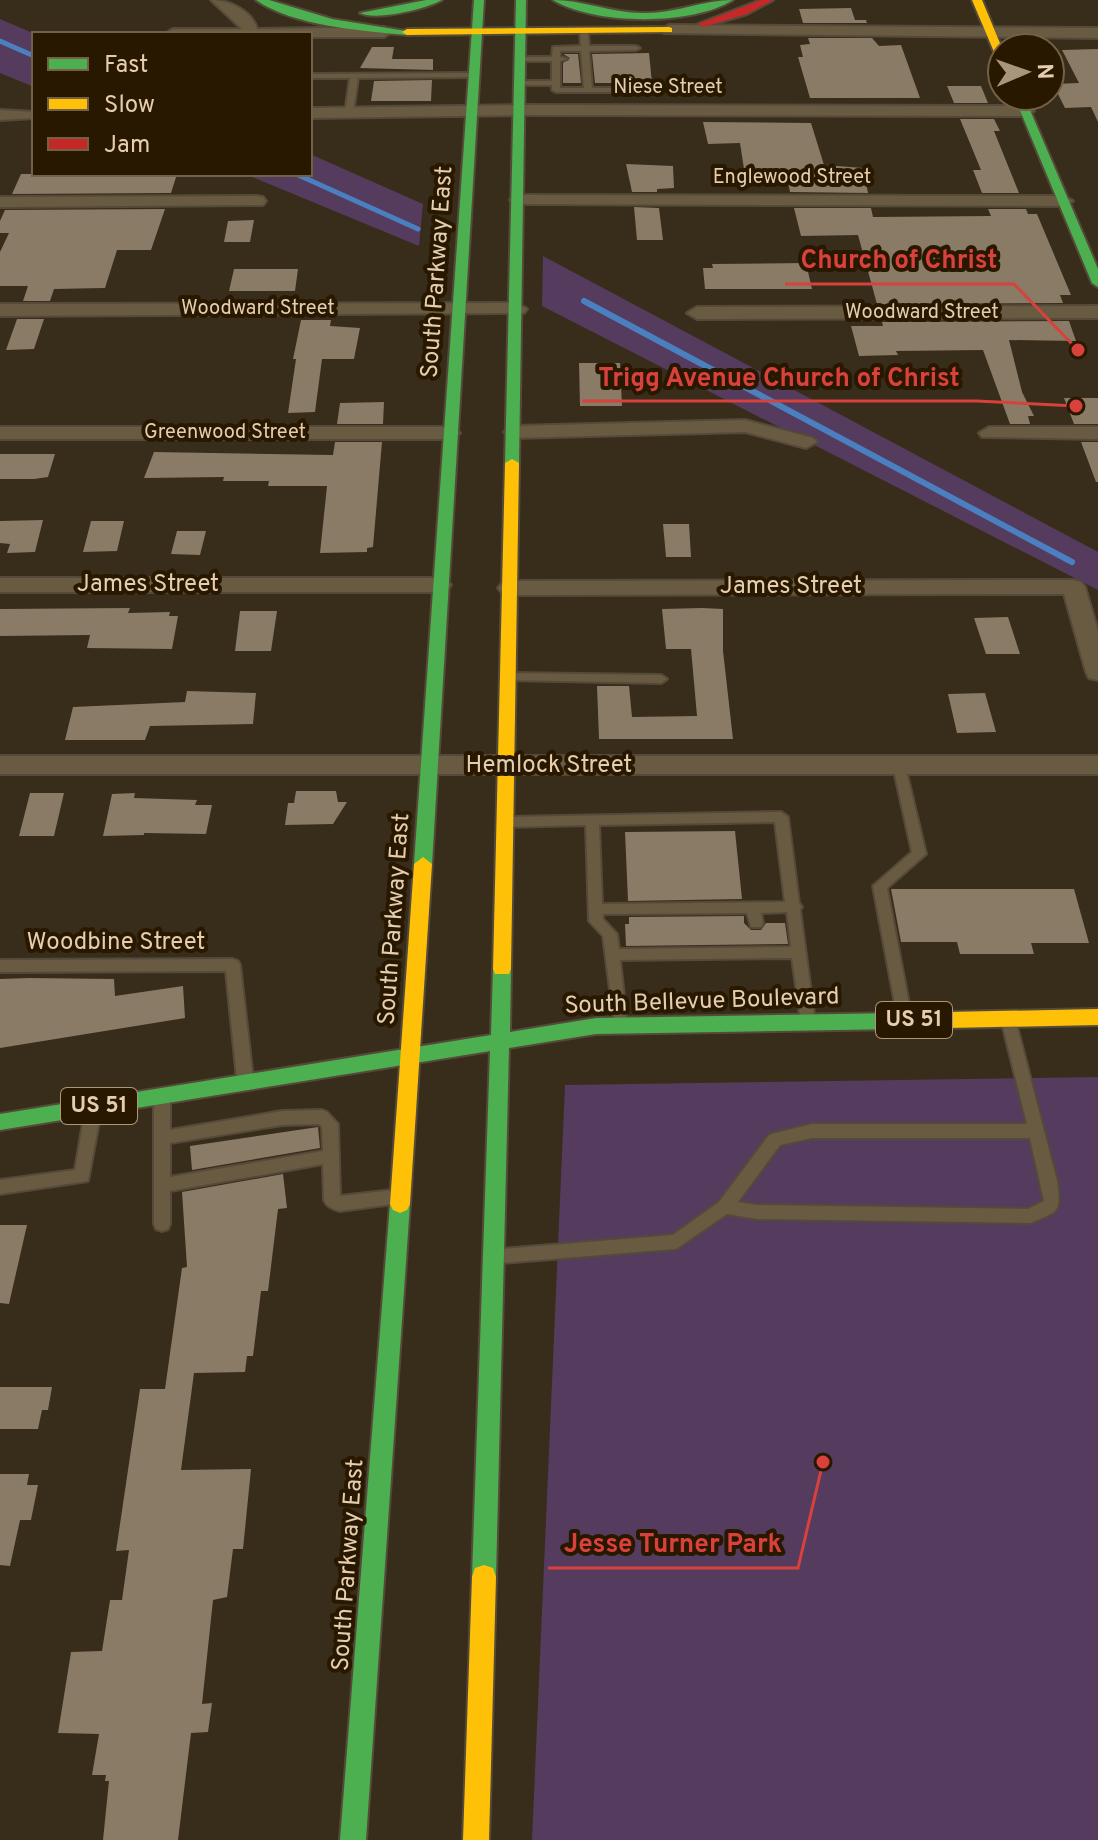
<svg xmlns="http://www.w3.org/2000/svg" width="1098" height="1840" font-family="Overpass,sans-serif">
	<rect width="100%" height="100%" fill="#382c1a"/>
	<path fill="#553b5d" d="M0,19L35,34L34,87L0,73Z
		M310,154L423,204L419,246L245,174H310Z
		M543,256L1098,552V590L542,306Z
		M1098,1077V1840H532L565,1085Z"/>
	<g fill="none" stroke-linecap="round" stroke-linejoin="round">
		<path stroke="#4b80c0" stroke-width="5" d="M0,41L34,56
			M296,174L418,229"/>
		<path stroke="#4b80c0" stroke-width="6" d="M584,301L1072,562"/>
	</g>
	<path fill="#897b66" d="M851,8L855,20H866L867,23H803L799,9Z
		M808,38H872L879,46L901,45L920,98H810L798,57H803L800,45L810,44Z
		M372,47H394L392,59H433V70L360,68Z
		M1098,49V122L1091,107L1065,108L1053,84L1079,83L1062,50Z
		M649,53L652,83H595L592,54Z
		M563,54H578L581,83H563V63L570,58Z
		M432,80L431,101H371L374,81Z
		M947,86H981L988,103H954Z
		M960,119H994L1000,131H994L1019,193H982L973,170H981Z
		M703,122L811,123L824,165L863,168L868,193L790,192L788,182H746L740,143L708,144Z
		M626,164L673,166L674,188L657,189V192H632Z
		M21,174H177L171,193L12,194Z
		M634,207L659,208L663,240H637Z
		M794,208H871L873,217L991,216L988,209H1026L1028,214H1037L1071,295H1060L1063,303L877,304L858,235L801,236Z
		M165,209L151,250H117L105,288L54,289L50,301H23L28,286H0V252L9,233H0V221L5,210Z
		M254,220L250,242H224L228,221Z
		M806,263L812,289H705L703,268H713L712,264Z
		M234,269H298L295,291H229Z
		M17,319H44L34,349L6,350Z
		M301,320H331L330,326L360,328L354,359H322L315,412L288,413L296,359H293Z
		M1069,321L1076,341L1009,340L1022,392L1034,416H1028L1030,424H1010L983,350L896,351L898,355L859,356L851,326H883L882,322Z
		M579,363H620L622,406H580Z
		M1064,398H1098V424H1074Z
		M384,402L383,424H337L340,403Z
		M335,442H382L373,547L367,548V552L320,553L327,486H268L269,481H223L224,477L144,478L154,452L333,455Z
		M1081,442H1098V482H1096Z
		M0,454H55L48,477L34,479H0Z
		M43,520L35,552L7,553L10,544L0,543V521Z
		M91,521H124L117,551L83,552Z
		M663,524H689L691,557H666Z
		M177,531H206L200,555L171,554Z
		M130,608L128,613L170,612L169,616H178L172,649L87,648L90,635L0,636V609Z
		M702,608L723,609V651L733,739H599L597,686H629L632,717L697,716L691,649H666L662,609Z
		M240,611H277L271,651H235Z
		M1008,617L1020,654H986L974,618Z
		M187,691L256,693L253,724L150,726L145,740H65L73,707L185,702Z
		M985,693L996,732L957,733L948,694Z
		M296,791H336L338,802H347L333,824L285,825L288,803H294Z
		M30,793H64L54,836H19Z
		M135,793L134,798L197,800L195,805H212L206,834L144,833V835L103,836L112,794Z
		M735,831L742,899L628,901L625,832Z
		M891,889H1074L1089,943H1031L1034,954H960L957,942H901Z
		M744,916V923L751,930H761L766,923H785L788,944L626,946L625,924H629V917Z
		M29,978L114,979L115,996L183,986L185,1018L0,1048V979Z
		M318,1127L320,1148L192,1170L190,1146Z
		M283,1174L287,1208L278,1209L268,1291H261L253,1356H247L245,1372L194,1373L181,1470L251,1469L243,1549H233L227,1597L213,1600L202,1704L212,1703L208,1732L191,1733L178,1840H103L109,1781H105L106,1775H92L99,1734L58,1733L71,1652L102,1651L110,1600H122L129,1550L116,1551L140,1389H165L182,1268L187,1267L182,1192Z
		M0,1225H27L9,1304L0,1303Z
		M0,1387H52L48,1410H42L38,1429H0Z
		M0,1474H29L27,1485H38L31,1520H20L10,1566L0,1565Z"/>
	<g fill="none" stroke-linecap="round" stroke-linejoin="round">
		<g stroke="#554a39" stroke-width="4">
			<path id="lane" d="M584,29L588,31L589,46H636L640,48L636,50L589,51L592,88H650V92H556L552,90V85H517V81H552V61H517V57H552L553,47L581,46L580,31ZM560,51H581L584,88H560V61L567,59L560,57Z
				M475,73H478V77L358,78L353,113L349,115L345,113L350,78H310V74Z
				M509,673L661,675L667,679L661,683L505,680L503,677Z
				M899,761L905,766L926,854L887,888L912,1020L910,1024H900L898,1020L873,886L912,852L893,766Z
				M781,812L788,817L799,903L802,907L800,910L815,1022L813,1026H803L801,1022L792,958L620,960L627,1024L625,1028H615L603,936L589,921L586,825L508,827L501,822L508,817ZM775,822L785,902L602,904L599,825ZM787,912L791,947L619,949L617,934L603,919V914L747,913L751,927H761L763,923L761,913Z
				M233,959L238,961L240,965L253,1079L250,1083L245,1085L240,1083L237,1079L226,971L0,972V960Z
				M1008,1013L1013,1015L1015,1019L1057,1181C1061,1212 1060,1211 1030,1223L757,1219L727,1214L676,1249L502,1263L496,1261L494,1256L496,1251L502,1249L673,1235L719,1202L769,1135L775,1133L812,1124H1027L1001,1019L1003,1015ZM812,1138H1030L1044,1201L1028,1209L757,1205L738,1202L780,1145Z
				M162,1094L167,1095L170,1100V1130L282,1111L322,1110L327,1112L338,1124L340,1196L393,1190L399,1192L401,1197L399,1202L393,1204L340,1211C333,1209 327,1207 324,1200L323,1164L170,1191V1224L168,1229L162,1231L156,1229L154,1224V1100L157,1095ZM319,1124L322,1127L323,1151L170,1177V1143L282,1125Z
				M93,1105L98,1106L101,1111L88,1181L0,1194V1180L75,1170L85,1111L88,1106Z"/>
		</g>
		<g stroke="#554a39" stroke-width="4">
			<path id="street" d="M211,0C228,0 252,10 257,29L384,27L392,32L384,37H310V34H165L173,29H242Z
				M669,25L1098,28V38L664,33L661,30Z
				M521,105L1026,106L1034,111L1026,116L521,115L310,118V108Z
				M0,110L34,112V118L0,120Z
				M519,195L1064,196L1073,201L1064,206L513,204L510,200L513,196Z
				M257,196L263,197L266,201L263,205L0,207V197Z
				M517,303L527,309L524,313L0,316V304Z
				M1098,306V318L697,319L687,313L697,307Z
				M745,420L813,438L817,442L806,448L745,432L514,438L504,432L514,426Z
				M0,427H450L460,433L450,439H0Z
				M989,427H1098V439L982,437L979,433Z
				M0,578H439L447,580L451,585L447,590L439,592H0Z
				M1073,580L1081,582L1085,587L1098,631V680L1089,678L1086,672L1064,594L510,595L502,593L498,588L502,583L510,581Z
				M0,756H1098V774H0Z"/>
		</g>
		<g stroke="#554a39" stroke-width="4">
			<path id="fast" d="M256,0H269L332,19L412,32L407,35C363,31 293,26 256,0Z
				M426,0H442C426,9 376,21 360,13Z
				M474,0H484L432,864L423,871L414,864Z
				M516,0H526L519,463L512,467L505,463Z
				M553,0C584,0 614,14 646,13C676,13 704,0 733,0C692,26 594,25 553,0Z
				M1014,96H1024L1098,269V287L1092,283Z
				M502,962L509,964L511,969L510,1032L596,1018L900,1013L907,1016L909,1021L907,1026L900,1029L596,1034L509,1048L496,1577L493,1586L484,1589L475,1586L472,1577L490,1051L0,1130V1114L491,1035L493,969L495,964Z
				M400,1195L407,1198L410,1204L366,1840H340L390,1204L393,1198Z"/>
		</g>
		<g stroke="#554a39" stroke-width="4">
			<path id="slow" d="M972,0H982L1002,48V62L997,59Z
				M669,27L672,28V32L407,35L402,32L407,29Z
				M512,459L519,463L511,969L509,974H495L493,969L505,463Z
				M423,857L432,864L410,1204L407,1210L400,1213L393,1210L390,1204L414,864Z
				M1098,1009V1025L900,1029L893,1026L891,1021L893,1016L900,1013Z
				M484,1565L493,1568L496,1577L489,1840H463L472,1577L475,1568Z"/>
		</g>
		<g stroke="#554a39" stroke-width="4">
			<path id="jam" d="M761,0H773L747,14L703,27L698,24Z"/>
		</g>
		<use href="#lane" fill="#695a42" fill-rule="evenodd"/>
		<use href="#street" fill="#695a42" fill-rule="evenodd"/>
		<use href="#fast" fill="#4caf50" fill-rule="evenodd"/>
		<use href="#slow" fill="#ffc107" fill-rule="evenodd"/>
		<use href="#jam" fill="#c62828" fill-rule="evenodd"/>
	</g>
	<g text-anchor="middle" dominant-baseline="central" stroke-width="8" stroke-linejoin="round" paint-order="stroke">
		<g font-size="20" fill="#e5cdaf" stroke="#291800">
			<text x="668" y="88">Niese Street</text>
			<text x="792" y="178">Englewood Street</text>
			<text x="258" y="309">Woodward Street</text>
			<text x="922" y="313">Woodward Street</text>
			<text x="225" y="433">Greenwood Street</text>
		</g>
		<g fill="#291800" stroke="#ad977a" stroke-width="2">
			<rect x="876" y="1002" width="76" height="36" rx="6"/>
			<rect x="61" y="1088" width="76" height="36" rx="6"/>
		</g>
		<g font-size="22" font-weight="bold" fill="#e5cdaf">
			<text x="914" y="1020">US 51</text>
			<text x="99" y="1106">US 51</text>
		</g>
		<g font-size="24" fill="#e5cdaf" stroke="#291800">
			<text transform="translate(438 272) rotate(-86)">South Parkway East</text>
			<text x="148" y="585">James Street</text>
			<text x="791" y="587">James Street</text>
			<text x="549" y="766">Hemlock Street</text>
			<text transform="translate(395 919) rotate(-86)">South Parkway East</text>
			<text x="116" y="943">Woodbine Street</text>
			<text transform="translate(702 1002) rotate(-2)">South Bellevue Boulevard</text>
			<text transform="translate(349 1565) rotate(-86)">South Parkway East</text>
		</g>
	</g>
	<path fill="none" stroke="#d8413c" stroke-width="3" d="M1078 350L1014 284H785M1076 406L977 401H582M823 1462L798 1568H548"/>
	<g fill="#d8413c" stroke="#291800" stroke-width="3">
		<circle cx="1078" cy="350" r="8"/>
		<circle cx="1076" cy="406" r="8"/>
		<circle cx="823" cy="1462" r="8"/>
	</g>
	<g font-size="26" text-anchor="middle" font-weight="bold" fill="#d8413c" stroke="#291800" stroke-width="8" stroke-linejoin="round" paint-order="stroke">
		<text x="899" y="268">Church of Christ</text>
		<text x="779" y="386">Trigg Avenue Church of Christ</text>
		<text x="673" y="1552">Jesse Turner Park</text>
	</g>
	<rect x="32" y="32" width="280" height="144" fill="#291800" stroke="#746046" stroke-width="2"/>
	<rect x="48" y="58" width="40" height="12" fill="#4caf50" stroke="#746046" stroke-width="2"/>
	<text x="104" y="72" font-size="24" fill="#e5cdaf">Fast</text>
	<rect x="48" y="98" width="40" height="12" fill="#ffc107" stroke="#746046" stroke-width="2"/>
	<text x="104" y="112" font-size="24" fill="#e5cdaf">Slow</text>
	<rect x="48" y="138" width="40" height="12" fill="#c62828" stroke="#746046" stroke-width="2"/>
	<text x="104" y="152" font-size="24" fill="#e5cdaf">Jam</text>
	<g transform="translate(1026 72) rotate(88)"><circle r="38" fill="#291800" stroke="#746046" stroke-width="2"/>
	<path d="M0-6L14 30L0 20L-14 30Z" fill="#a8957b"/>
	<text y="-12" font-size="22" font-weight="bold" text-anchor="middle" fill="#e5cdaf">N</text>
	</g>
</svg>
